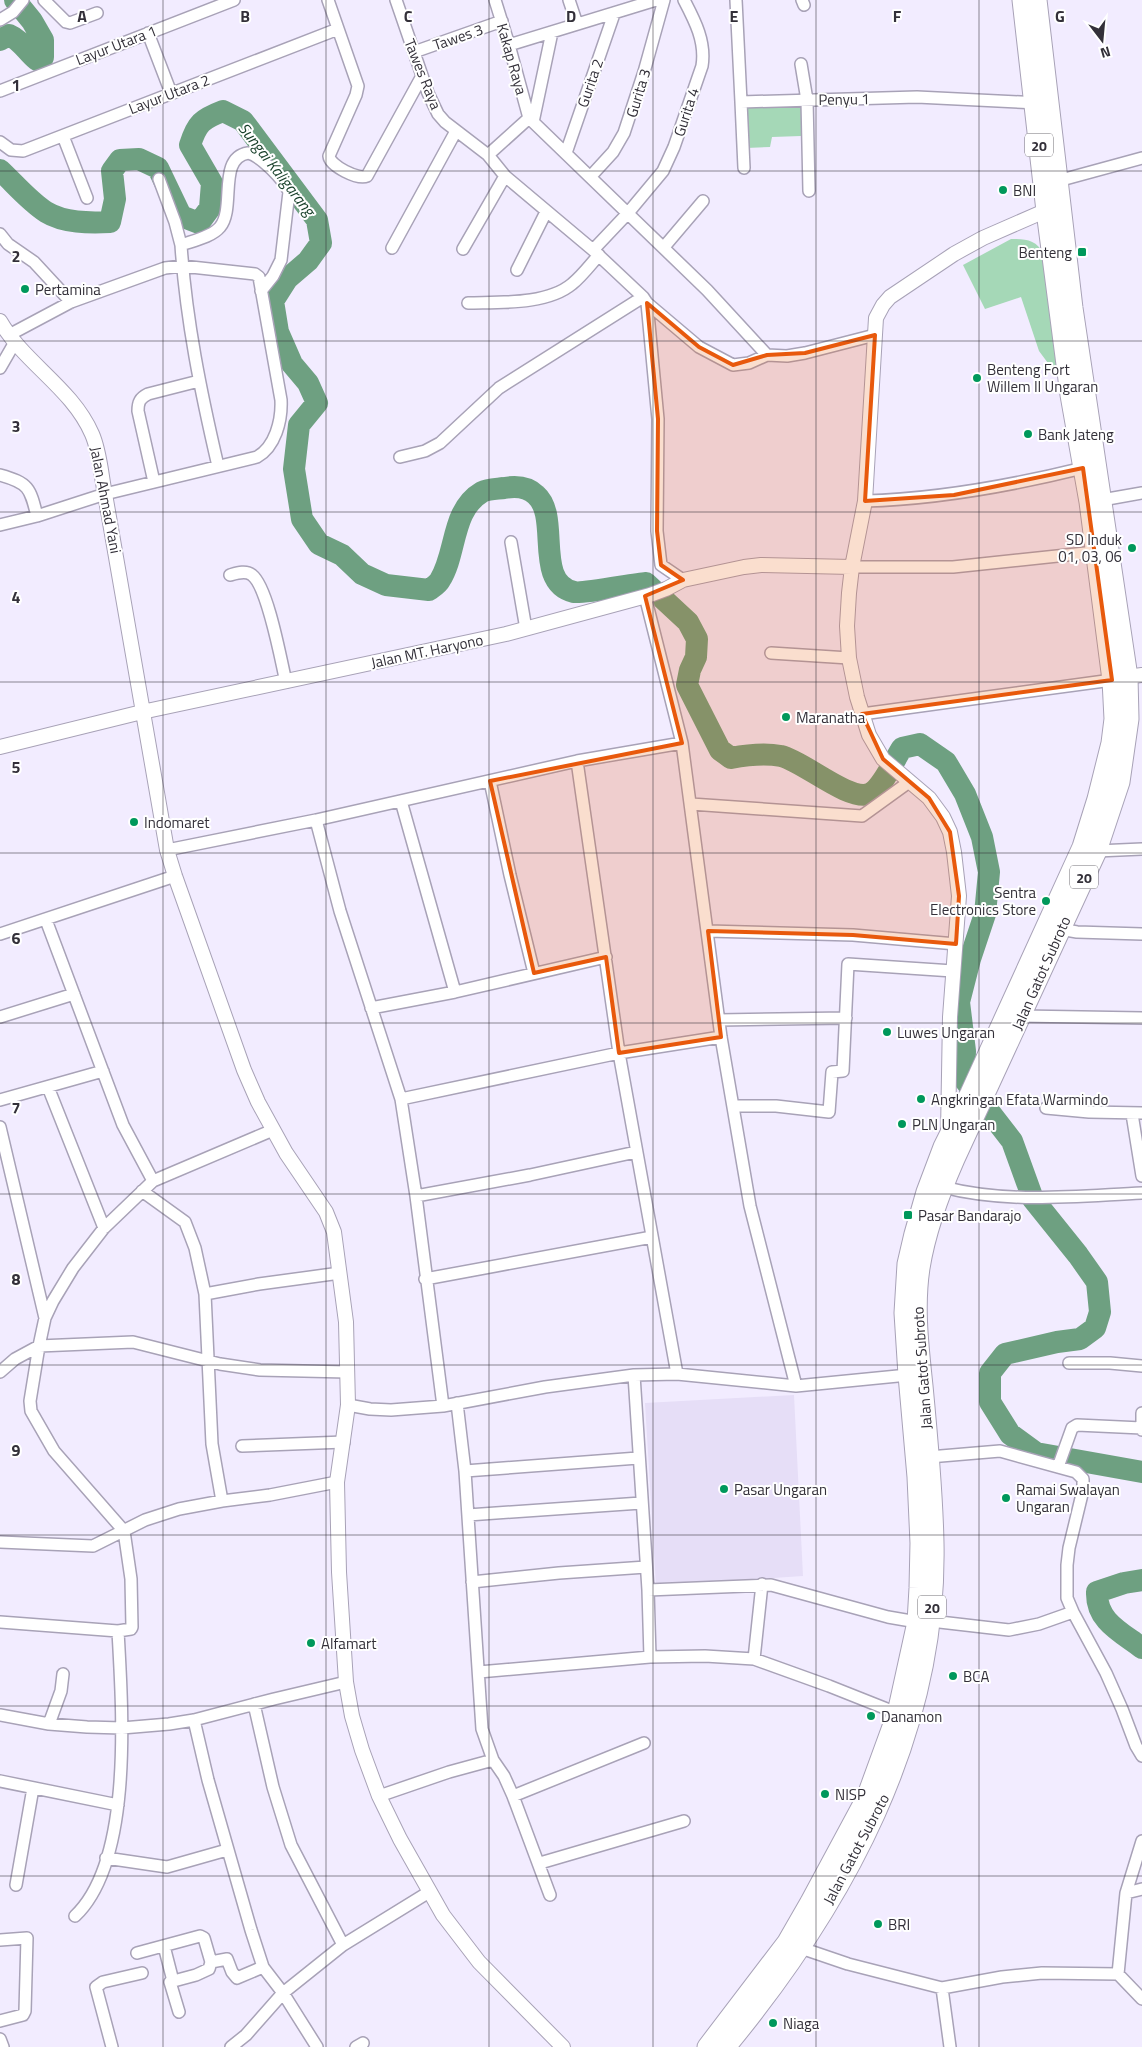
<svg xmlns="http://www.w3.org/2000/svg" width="1142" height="2047" font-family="'Titillium Web',sans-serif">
	<rect width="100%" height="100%" fill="#f2ecff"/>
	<path fill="#e6def7" d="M794,1395L803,1576L656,1586L645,1403Z"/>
	<path fill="#a5d8b7" d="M745,104H804L801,136L772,137L770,147L746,148Z
		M1011,239C1027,239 1036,240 1044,254L1062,382L1039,351L1021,297L985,309L963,265Z"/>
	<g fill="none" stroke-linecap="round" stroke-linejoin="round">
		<path stroke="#6ea081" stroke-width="22" d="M0,40L9,35C21,40 27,52 37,60L43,57V40L32,21L15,0
			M0,170C14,183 29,201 46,212C64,223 89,223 110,222L115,199L112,171L120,160L139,159L158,168L181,216L199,223L210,208L212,183L190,145C197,123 202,119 223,111L243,121L317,220L321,243L308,261L287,279L273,301L278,332L292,364L308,383L317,403L299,425L294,469L302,519L319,544L342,555L362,574L386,585L429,590C433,587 438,584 440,580C457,553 451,510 482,492C488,489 497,489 504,488C515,486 527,486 536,495C561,517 533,582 574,592C582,594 633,584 646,583L688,622L697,639L696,657L690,670L687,685L720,750L731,758C747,755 764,753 781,756C803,761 848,801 869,794C882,789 894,760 902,748L920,744L946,762L965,794L982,837L989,872L985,914L970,959L959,1002L965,1051L964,1079L1012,1141L1033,1199L1078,1255L1097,1282L1100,1312L1095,1328L1080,1339L1057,1342L1005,1354L990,1373V1402L1010,1434L1036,1453L1142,1472
			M1142,1580L1124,1583L1097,1592C1096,1621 1121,1632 1142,1648"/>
		<g stroke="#a8a2b7" stroke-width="14">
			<path id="minor" d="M44,0L66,22L70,23L97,13
				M328,0L358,86L356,95L329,156C330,166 358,180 367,176L422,76
				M396,0L428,93L438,114L445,122L488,155L505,176L593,250L643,297L647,303L699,347L733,365L749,363L767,355L787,356L805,353L875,335
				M495,0L509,45L529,118
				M569,0L577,24
				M736,0L741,102L917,97L1039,103
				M802,0L804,5
				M0,20L13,12L23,0
				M148,33L171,93
				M509,45L656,0
				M414,52L502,21
				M801,64L807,100L809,191
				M0,91L234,0
				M741,102L744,168
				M529,118L707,290L767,355
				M533,122L552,32
				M63,136L87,198
				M0,142L11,150L23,151L338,29
				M566,153L614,14
				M488,155L529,118
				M591,176L613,152L624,133L644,72L664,0
				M159,179L175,222L181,245
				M1054,182L1142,158
				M0,234L8,244L34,262L71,302
				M664,247L703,201
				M392,248L456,131
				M463,249L505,176
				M593,250L628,213L663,171L674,147L702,66C706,42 695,21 684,0
				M517,270L546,212
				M468,303C499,302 547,305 572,284C582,276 590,265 599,255
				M647,303L658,419L657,531L661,565L683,580
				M0,368L15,342
				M400,457L425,451L440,443L499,388L643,297
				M218,466C201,393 186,320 181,245C192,241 212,237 220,227C236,208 217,158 248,153C261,156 284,180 289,192L281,260L273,276L261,291
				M0,475C29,483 30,488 37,516
				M154,482L138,411C138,402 140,398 148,394L199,381
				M1102,500L1142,493
				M865,501C939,499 1010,486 1083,468
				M0,525L37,516L105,494L257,457C275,447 282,421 281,400L259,277L255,274L182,266L165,268L71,302L9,335
				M511,542L526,629
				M852,567H953L1095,552
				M230,575C237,573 246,570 252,575C268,587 281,661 286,682
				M645,596L682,743L721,1037L750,1206L796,1386
				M771,653L849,658
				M862,714L1112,680
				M577,761L619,1053L677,1374
				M490,781L510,875L534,973
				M401,801L455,992
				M691,804L862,816L909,782
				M316,820L340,911L401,1099L416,1196L443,1406
				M167,850L316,820L577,761L682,743
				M1097,851L1142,849
				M46,920L123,1125L153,1181L104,1228L73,1268L53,1301L45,1318L39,1346L30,1401L31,1411L54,1451L124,1531L131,1579L132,1627L131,1629L118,1631C122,1706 134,1860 75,1916
				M1060,929L1077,932L1142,934
				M708,931L853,935L956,944
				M0,934L175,876
				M371,1008L455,992L606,957
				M1021,1016L1142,1018
				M0,1017L74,994
				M719,1020L846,1018
				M48,1087L104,1228
				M401,1099L619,1053L721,1037
				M0,1100L103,1071
				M734,1106H776L829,1112L832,1072L843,1071L848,964L953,971
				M1046,1108L1089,1112L1142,1113
				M1132,1114L1142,1176
				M0,1127L45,1318
				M153,1181L273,1130
				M943,1187C1008,1204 1076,1196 1142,1193
				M142,1191L185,1222L195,1248L205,1294L212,1444L222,1501
				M416,1196L530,1175L636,1152
				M425,1279L652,1237
				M205,1294L259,1284L340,1273
				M1069,1363H1110L1142,1366
				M0,1372L15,1359L39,1346L133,1342L220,1364L260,1370L347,1372
				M634,1375L648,1590L650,1657
				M457,1403L465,1471L482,1729L493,1760L504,1776L513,1796L550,1895
				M348,1405L370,1409L391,1410L443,1406L545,1387L634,1375L677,1374L796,1386L908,1375
				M1142,1413V1430
				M242,1446L344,1442
				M929,1457L1000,1451L1076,1472L1083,1479V1490L1069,1548L1067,1565V1598L1073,1612L1106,1673L1122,1709L1136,1746L1142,1756
				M1058,1467L1072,1428L1077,1425L1142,1428
				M465,1471L638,1458
				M468,1515L641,1503
				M0,1542L93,1546L145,1520L179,1509L222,1501L270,1495L337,1482
				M472,1582L559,1573L646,1567
				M648,1590L771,1585L888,1617L917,1622
				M931,1621L1009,1630L1039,1624L1073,1612
				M0,1622L118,1631
				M754,1659L762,1584
				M479,1672L650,1657L705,1656L754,1659L829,1686L897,1713
				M254,1704L273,1787L291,1845L343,1945
				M0,1715L49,1724L87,1727L122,1728L169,1724L194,1720L274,1699L346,1682
				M194,1720L208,1780L251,1930L263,1967L283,1993L317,2047
				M49,1724L61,1691L63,1674
				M0,1781L118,1805
				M379,1796L449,1772L493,1760
				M513,1796L644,1743
				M106,1858L167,1867L227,1850
				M540,1863L684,1821
				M16,1885L33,1788
				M1126,1893L1142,1889
				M0,1940L27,1938L25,2011L23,2015L0,2021
				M164,1946L173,1981
				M801,1948L848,1964L942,1988L1002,1977L1042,1973L1118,1974L1142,1999
				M137,1953L200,1936L204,1938L211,1962L227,1959L232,1972L237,1978L263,1967
				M1118,1974L1126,1893L1142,1841
				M942,1988L950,2047
				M179,2012L170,1982L196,1975L209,1969L211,1962
				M0,2039L3,2047
				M112,2047L96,1987L103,1982L142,1973
				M231,2047L246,2035L283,1993L343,1945L429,1892
				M356,2047L363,2043"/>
		</g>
		<g stroke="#a8a2b7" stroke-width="16">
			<path id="tertiary" d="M0,321C24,363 72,388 92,434C100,452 101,475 105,494L167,850L175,876L244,1070L258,1102L286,1153L326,1212L334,1232L346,1322L348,1405L337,1482L339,1572L346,1682L352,1716L362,1750L379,1796L400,1839L443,1915L479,1962L563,2047
				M1120,678L1142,675
				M0,747L142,712L506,634L650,595L666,589L683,580L744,567L761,565L852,567
				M948,1132L950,1017L959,896L954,852L950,832L943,817L929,798L883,759L869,735L857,697L849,658L847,626L849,593L852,567L865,501L876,318L883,305L890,297L954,254L983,238L1054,207"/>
		</g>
		<g stroke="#a8a2b7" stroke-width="21">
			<path id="trunk" d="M707,2047L787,1942L810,1902L866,1798L897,1713L917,1622L919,1588L920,1543L917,1477L908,1375L904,1313L907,1264L914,1234L926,1192L943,1147L970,1093L1082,847L1097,799L1111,743L1114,719L1112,680L1089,502L1070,395L1046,211L1022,0
				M726,2047C844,1904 938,1734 934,1543C933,1491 928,1438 923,1386C919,1347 914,1308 920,1268C926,1231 940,1193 955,1159L1097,851L1120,782L1129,719L1128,677L1073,308L1037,0"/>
		</g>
		<use href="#minor" stroke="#fff" stroke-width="11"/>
		<use href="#tertiary" stroke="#fff" stroke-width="14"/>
		<use href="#trunk" stroke="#fff" stroke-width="19"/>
	</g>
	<path fill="#e8590c" fill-opacity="0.2" stroke="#e8590c" stroke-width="4" stroke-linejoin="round" d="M647,303L699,347L733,365L767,355L805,353L875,335L865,501L954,495L1083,468L1112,680L862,714L883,759L929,798L950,832L959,896L956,944L853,935L708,931L721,1037L619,1053L606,957L534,973L490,781L682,743L645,596L683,580L661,565L657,531L658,419Z"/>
	<path fill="none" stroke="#333039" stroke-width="1" stroke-opacity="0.55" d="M163,0V2047M326,0V2047M489,0V2047M653,0V2047M816,0V2047M979,0V2047M0,171H1142M0,341H1142M0,512H1142M0,682H1142M0,853H1142M0,1023H1142M0,1194H1142M0,1365H1142M0,1535H1142M0,1706H1142M0,1876H1142"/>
	<g fill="#00985b" stroke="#fff" stroke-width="2">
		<circle cx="1003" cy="190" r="5"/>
		<rect x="1077" y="247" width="10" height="10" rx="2.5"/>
		<circle cx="25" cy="289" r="5"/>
		<circle cx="977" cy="378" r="5"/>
		<circle cx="1028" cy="434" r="5"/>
		<circle cx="1132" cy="548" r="5"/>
		<circle cx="786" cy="717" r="5"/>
		<circle cx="134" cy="822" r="5"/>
		<circle cx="1046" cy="901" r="5"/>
		<circle cx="887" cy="1032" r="5"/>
		<circle cx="921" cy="1099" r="5"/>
		<circle cx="902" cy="1124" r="5"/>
		<rect x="903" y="1210" width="10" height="10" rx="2.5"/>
		<circle cx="724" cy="1489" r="5"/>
		<circle cx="1006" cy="1498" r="5"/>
		<circle cx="311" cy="1643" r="5"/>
		<circle cx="953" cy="1676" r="5"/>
		<circle cx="871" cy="1716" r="5"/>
		<circle cx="825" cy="1794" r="5"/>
		<circle cx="878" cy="1924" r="5"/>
		<circle cx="773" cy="2023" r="5"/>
	</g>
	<g text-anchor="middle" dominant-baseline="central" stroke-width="4" stroke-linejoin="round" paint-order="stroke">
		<g fill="#fff" stroke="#706e74" stroke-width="1">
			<rect x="1025" y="133.5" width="28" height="23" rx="4"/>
			<rect x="1070" y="865.5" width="28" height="23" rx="4"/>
			<rect x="918" y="1595.5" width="28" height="23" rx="4"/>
		</g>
		<g font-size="14" font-weight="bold" fill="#333039">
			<text x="1039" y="145">20</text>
			<text x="1084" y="877">20</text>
			<text x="932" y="1607">20</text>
		</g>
		<g font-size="15" fill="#333039" stroke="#fff">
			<text transform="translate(458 37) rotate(-19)">Tawes 3</text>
			<text transform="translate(116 45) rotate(-21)">Layur Utara 1</text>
			<text transform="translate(512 59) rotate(74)">Kakap Raya</text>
			<text transform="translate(423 74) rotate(68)">Tawes Raya</text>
			<text transform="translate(590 83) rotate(-71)">Gurita 2</text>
			<text transform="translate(638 93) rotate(-73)">Gurita 3</text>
			<text transform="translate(169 94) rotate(-21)">Layur Utara 2</text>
			<text transform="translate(844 99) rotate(-1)">Penyu 1</text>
			<text transform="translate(686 112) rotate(-72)">Gurita 4</text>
			<text transform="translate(106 500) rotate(79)">Jalan Ahmad Yani</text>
			<text transform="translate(427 651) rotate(-12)">Jalan MT. Haryono</text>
			<text transform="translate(1041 973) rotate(-66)">Jalan Gatot Subroto</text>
			<text transform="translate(922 1368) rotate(-94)">Jalan Gatot Subroto</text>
			<text transform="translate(856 1849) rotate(-62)">Jalan Gatot Subroto</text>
		</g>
		<g font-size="15" fill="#333039" stroke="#fff" text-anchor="start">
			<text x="1013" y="190">BNI</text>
			<text x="1072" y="252" text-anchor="end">Benteng</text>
			<text x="35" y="289">Pertamina</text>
			<text x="987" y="369">Benteng Fort<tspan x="987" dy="17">Willem II Ungaran</tspan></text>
			<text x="1038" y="434">Bank Jateng</text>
			<text x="1122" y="539" text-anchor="end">SD Induk<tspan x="1122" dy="17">01, 03, 06</tspan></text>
			<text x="796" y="717">Maranatha</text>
			<text x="144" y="822">Indomaret</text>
			<text x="1036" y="892" text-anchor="end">Sentra<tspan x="1036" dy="17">Electronics Store</tspan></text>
			<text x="897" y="1032">Luwes Ungaran</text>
			<text x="931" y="1099">Angkringan Efata Warmindo</text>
			<text x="912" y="1124">PLN Ungaran</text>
			<text x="918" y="1215">Pasar Bandarajo</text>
			<text x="734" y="1489">Pasar Ungaran</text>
			<text x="1016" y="1489">Ramai Swalayan<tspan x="1016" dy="17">Ungaran</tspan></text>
			<text x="321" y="1643">Alfamart</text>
			<text x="963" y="1676">BCA</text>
			<text x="881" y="1716">Danamon</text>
			<text x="835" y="1794">NISP</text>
			<text x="888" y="1924">BRI</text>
			<text x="783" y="2023">Niaga</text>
		</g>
		<g font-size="16" font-style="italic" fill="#153d27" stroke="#fff">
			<text transform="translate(277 169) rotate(52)">Sungai Kaligarang</text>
		</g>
	</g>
	<g font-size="16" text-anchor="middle" font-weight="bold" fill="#333039" stroke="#fff" stroke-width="4" stroke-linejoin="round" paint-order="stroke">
		<text x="82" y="22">A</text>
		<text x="245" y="22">B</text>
		<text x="408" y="22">C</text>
		<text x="571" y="22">D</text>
		<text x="734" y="22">E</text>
		<text x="897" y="22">F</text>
		<text x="1060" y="22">G</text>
		<text x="16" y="91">1</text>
		<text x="16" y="262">2</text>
		<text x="16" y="432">3</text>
		<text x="16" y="603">4</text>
		<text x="16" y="773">5</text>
		<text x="16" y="944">6</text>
		<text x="16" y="1114">7</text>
		<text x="16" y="1285">8</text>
		<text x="16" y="1456">9</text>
	</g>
	<g transform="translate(1102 40) rotate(164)" stroke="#ffffff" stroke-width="4" paint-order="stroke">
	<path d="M0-4L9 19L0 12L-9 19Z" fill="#333039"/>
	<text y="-8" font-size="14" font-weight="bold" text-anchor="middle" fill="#333039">N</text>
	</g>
</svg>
